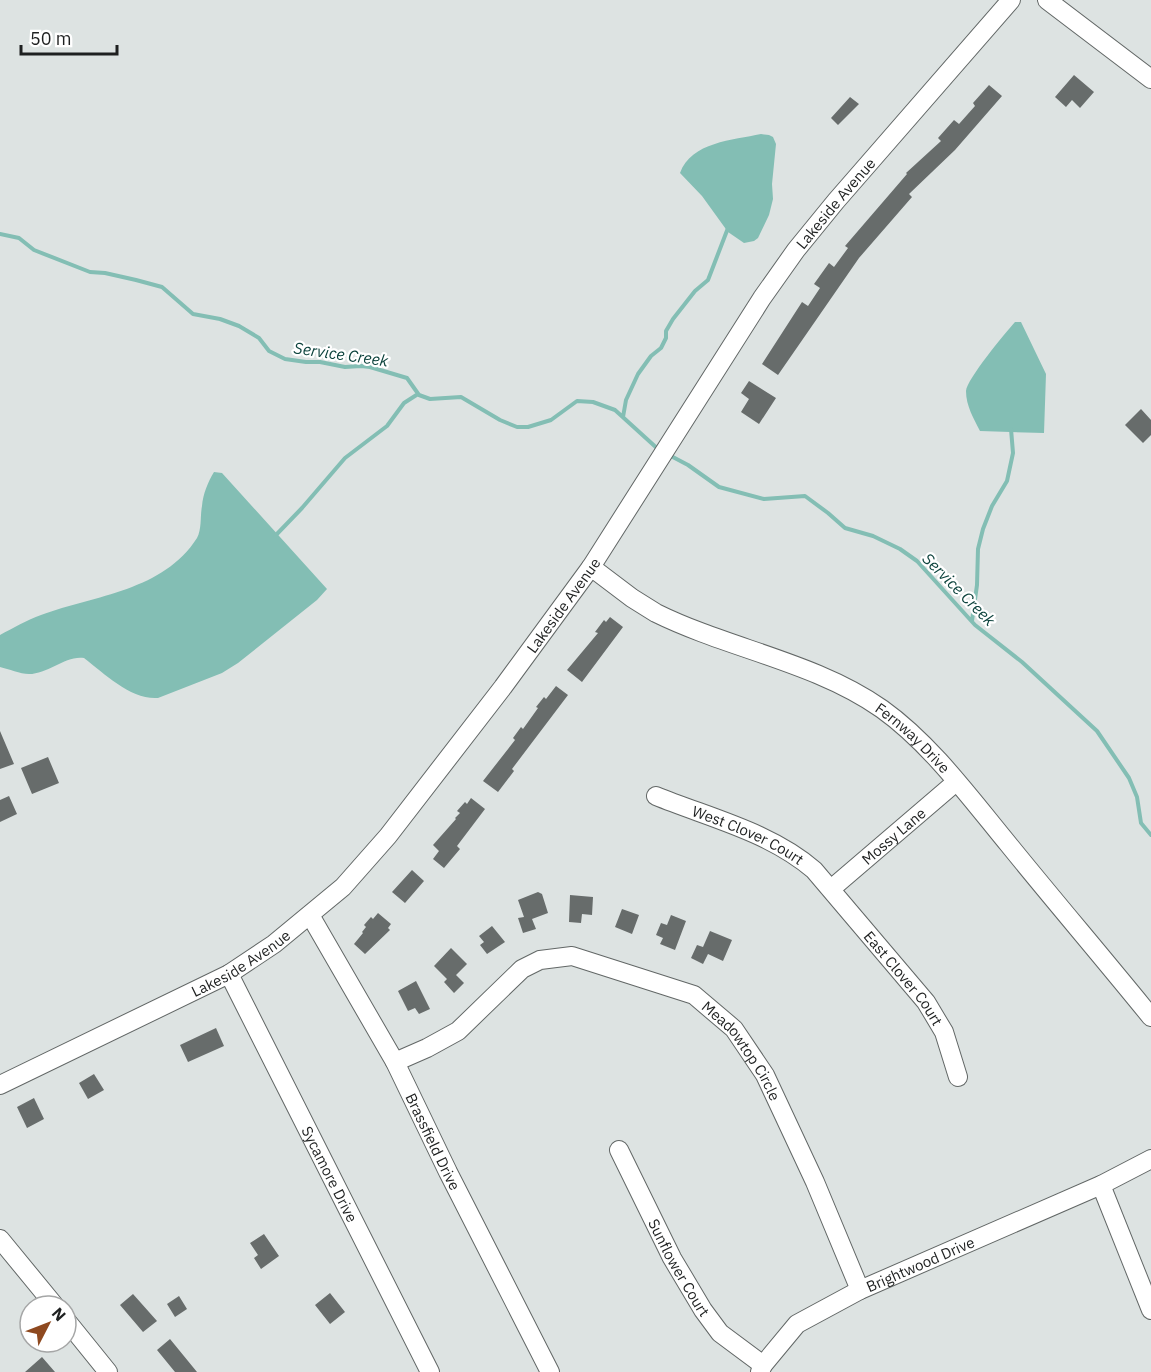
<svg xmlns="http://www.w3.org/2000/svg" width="1151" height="1372" font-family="'IBM Plex Sans',sans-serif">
	<rect width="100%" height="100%" fill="#dde3e2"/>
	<path fill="#83beb4" d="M761,134L769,135L773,137L776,144L772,184L773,199L769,215L758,238L754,241L744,243L728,232L702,196L680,173C691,142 733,140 761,134Z
		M1015,322H1021L1046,374L1044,433L980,431C974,419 966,406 966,391C967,379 1005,333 1015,322Z
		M214,472L222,473L327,589L317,600L238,663L222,673L158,698C131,700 105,674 84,658C66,655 48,674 29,674C20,674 9,669 0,667V635C13,628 27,620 41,615C96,595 163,591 197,538C202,529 200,516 202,506C203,494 208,482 214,472Z"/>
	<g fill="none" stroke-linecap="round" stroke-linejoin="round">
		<path stroke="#83beb4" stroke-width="4" d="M0,234L19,238L34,250L90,272L105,273L136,280L162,287L193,314L220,319L239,326L259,338L269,351L285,359L306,362H320L345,367L361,366L370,367L407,378L419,395L430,399L461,397L500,420L517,427H528L551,420L577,401L593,402L615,410L659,450
			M623,417L626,400L638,374L651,356L661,348L666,338V331L673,319L695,291L708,280L728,228
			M669,455L688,465L719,487L764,499L805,496L828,513L845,528L873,536L900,549L917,561L975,625L1022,662L1097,731L1129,778L1137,797L1141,823L1151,835
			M275,536L302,508L345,458L387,426L404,403L418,394
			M972,621L977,585L978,549L983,529L992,506L1007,481L1013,453L1011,429"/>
	</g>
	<path fill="#676c6b" d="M1074,75L1094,92L1080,108L1072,100L1066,107L1055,97Z
		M989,85L1002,96L955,150L909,194L912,197L859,258L778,375L762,364L802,302L808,306L820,288L814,284L829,263L834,267L848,248L845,246L907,174L906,173L941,141L938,138L954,120L959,124L975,106L973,103Z
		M850,97L859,104L838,125L831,118Z
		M749,381L776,398L759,424L741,412L749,399L741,393Z
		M1141,409L1151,420V435L1143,443L1125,425Z
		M610,617L623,627L582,682L567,670L598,633L595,632L604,620L606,622Z
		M556,686L568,695L512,769L514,771L498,792L483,781L515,740L513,738L521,727L523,729L538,708L536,707L544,697L546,699Z
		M0,731L14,764L0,769Z
		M48,757L59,783L32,794L21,768Z
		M9,796L17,814L0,822V800Z
		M471,798L485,809L457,846L460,849L444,868L433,859L439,851L433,845L456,819L455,818L460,813L457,811L465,802L467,804Z
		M412,870L424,881L405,903L392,892Z
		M538,892L542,894L548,913L532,919L536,929L523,933L518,918L524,917L518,900Z
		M570,895L593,897L592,915L582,914L581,923L569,922Z
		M622,909L639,915L632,934L615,927Z
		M378,913L391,924L388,928L390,930L365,954L354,944L363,933L362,932L366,927L364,925L371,917L373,919Z
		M671,915L686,921L675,950L660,944L663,938L656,935L661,923L667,925Z
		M492,926L505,942L487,954L480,945L484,942L479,936Z
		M710,931L732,940L723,961L708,954L703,964L691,958L697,945L703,947Z
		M451,948L467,964L456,975L464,983L454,993L444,982L447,979L434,966Z
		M416,981L430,1009L419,1014L415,1008L408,1011L398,991Z
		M216,1028L224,1046L188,1062L180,1045Z
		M94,1074L104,1090L88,1099L79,1083Z
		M34,1098L44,1119L27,1128L17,1107Z
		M264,1234L279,1256L261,1269L254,1258L258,1255L250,1243Z
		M330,1293L345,1312L330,1324L315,1305Z
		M133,1294L157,1321L143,1332L120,1305Z
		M179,1296L187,1309L175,1317L167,1304Z
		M170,1339L197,1372H175L157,1350Z
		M42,1357L55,1372H25Z"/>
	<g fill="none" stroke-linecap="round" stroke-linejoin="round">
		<g stroke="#626766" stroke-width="20">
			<g id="minor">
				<path d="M1047,0L1151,79"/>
				<path id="s1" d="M591,567L632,598L656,613C729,649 815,662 882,709C931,744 971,799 1009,845C1056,903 1104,959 1151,1017"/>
				<path id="s2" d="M656,796C710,818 770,832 814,870L926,1002L944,1032L958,1077"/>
				<path id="s3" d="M831,889L956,782"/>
				<path id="s4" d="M310,915L395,1062L448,1172L550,1372"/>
				<path id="s5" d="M229,974L430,1372"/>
				<path id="s6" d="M395,1062L427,1048L458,1031L522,969L540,960L572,956L694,995L734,1029L765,1075L815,1182L860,1290"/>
				<path id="s7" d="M0,1085L229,974L274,944L343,887L388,836L503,687L591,567L762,298L796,250L836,201L1011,0"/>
				<path id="s8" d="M619,1150L672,1258L703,1310L720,1333L763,1365"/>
				<path d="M1101,1185L1151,1310"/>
				<path d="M0,1239L55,1306"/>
				<path d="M66,1320L108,1372"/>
				<path id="s9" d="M760,1372L763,1365L797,1324L860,1290L1101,1185L1151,1159"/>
			</g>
		</g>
		<use href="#minor" stroke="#fff" stroke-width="18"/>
	</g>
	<g text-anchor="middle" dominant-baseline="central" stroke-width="4.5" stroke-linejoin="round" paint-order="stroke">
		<g font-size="15" fill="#1e2020" stroke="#fff">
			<text stroke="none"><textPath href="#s7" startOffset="1242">Lakeside Avenue</textPath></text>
			<text stroke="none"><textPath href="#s7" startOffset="756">Lakeside Avenue</textPath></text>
			<text stroke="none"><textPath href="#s1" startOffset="368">Fernway Drive</textPath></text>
			<text stroke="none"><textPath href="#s3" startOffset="82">Mossy Lane</textPath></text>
			<text stroke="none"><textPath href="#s2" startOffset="100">West Clover Court</textPath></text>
			<text stroke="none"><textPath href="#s7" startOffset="270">Lakeside Avenue</textPath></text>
			<text stroke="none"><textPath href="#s2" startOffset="316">East Clover Court</textPath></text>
			<text stroke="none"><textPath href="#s6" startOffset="414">Meadowtop Circle</textPath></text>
			<text stroke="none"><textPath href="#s4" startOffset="258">Brassfield Drive</textPath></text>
			<text stroke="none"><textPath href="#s5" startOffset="224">Sycamore Drive</textPath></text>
			<text stroke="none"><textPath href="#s9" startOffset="198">Brightwood Drive</textPath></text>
			<text stroke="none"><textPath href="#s8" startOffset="132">Sunflower Court</textPath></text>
		</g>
		<g font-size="16" font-style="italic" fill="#0d433d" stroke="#fff">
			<text transform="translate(341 354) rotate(8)">Service Creek</text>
			<text transform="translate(959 589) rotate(45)">Service Creek</text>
		</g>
	</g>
	<g transform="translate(48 1324) rotate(48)"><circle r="28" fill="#ffffff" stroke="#a5a6a6" stroke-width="1.5"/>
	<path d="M0-4.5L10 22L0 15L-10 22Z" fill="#8e491f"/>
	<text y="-9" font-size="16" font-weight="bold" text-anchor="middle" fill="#1e2020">N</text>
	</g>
	<path d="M21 45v9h96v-9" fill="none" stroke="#1e2020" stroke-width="3"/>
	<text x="30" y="45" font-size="18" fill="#1e2020" stroke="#ffffff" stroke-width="4.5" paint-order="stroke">50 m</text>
</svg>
